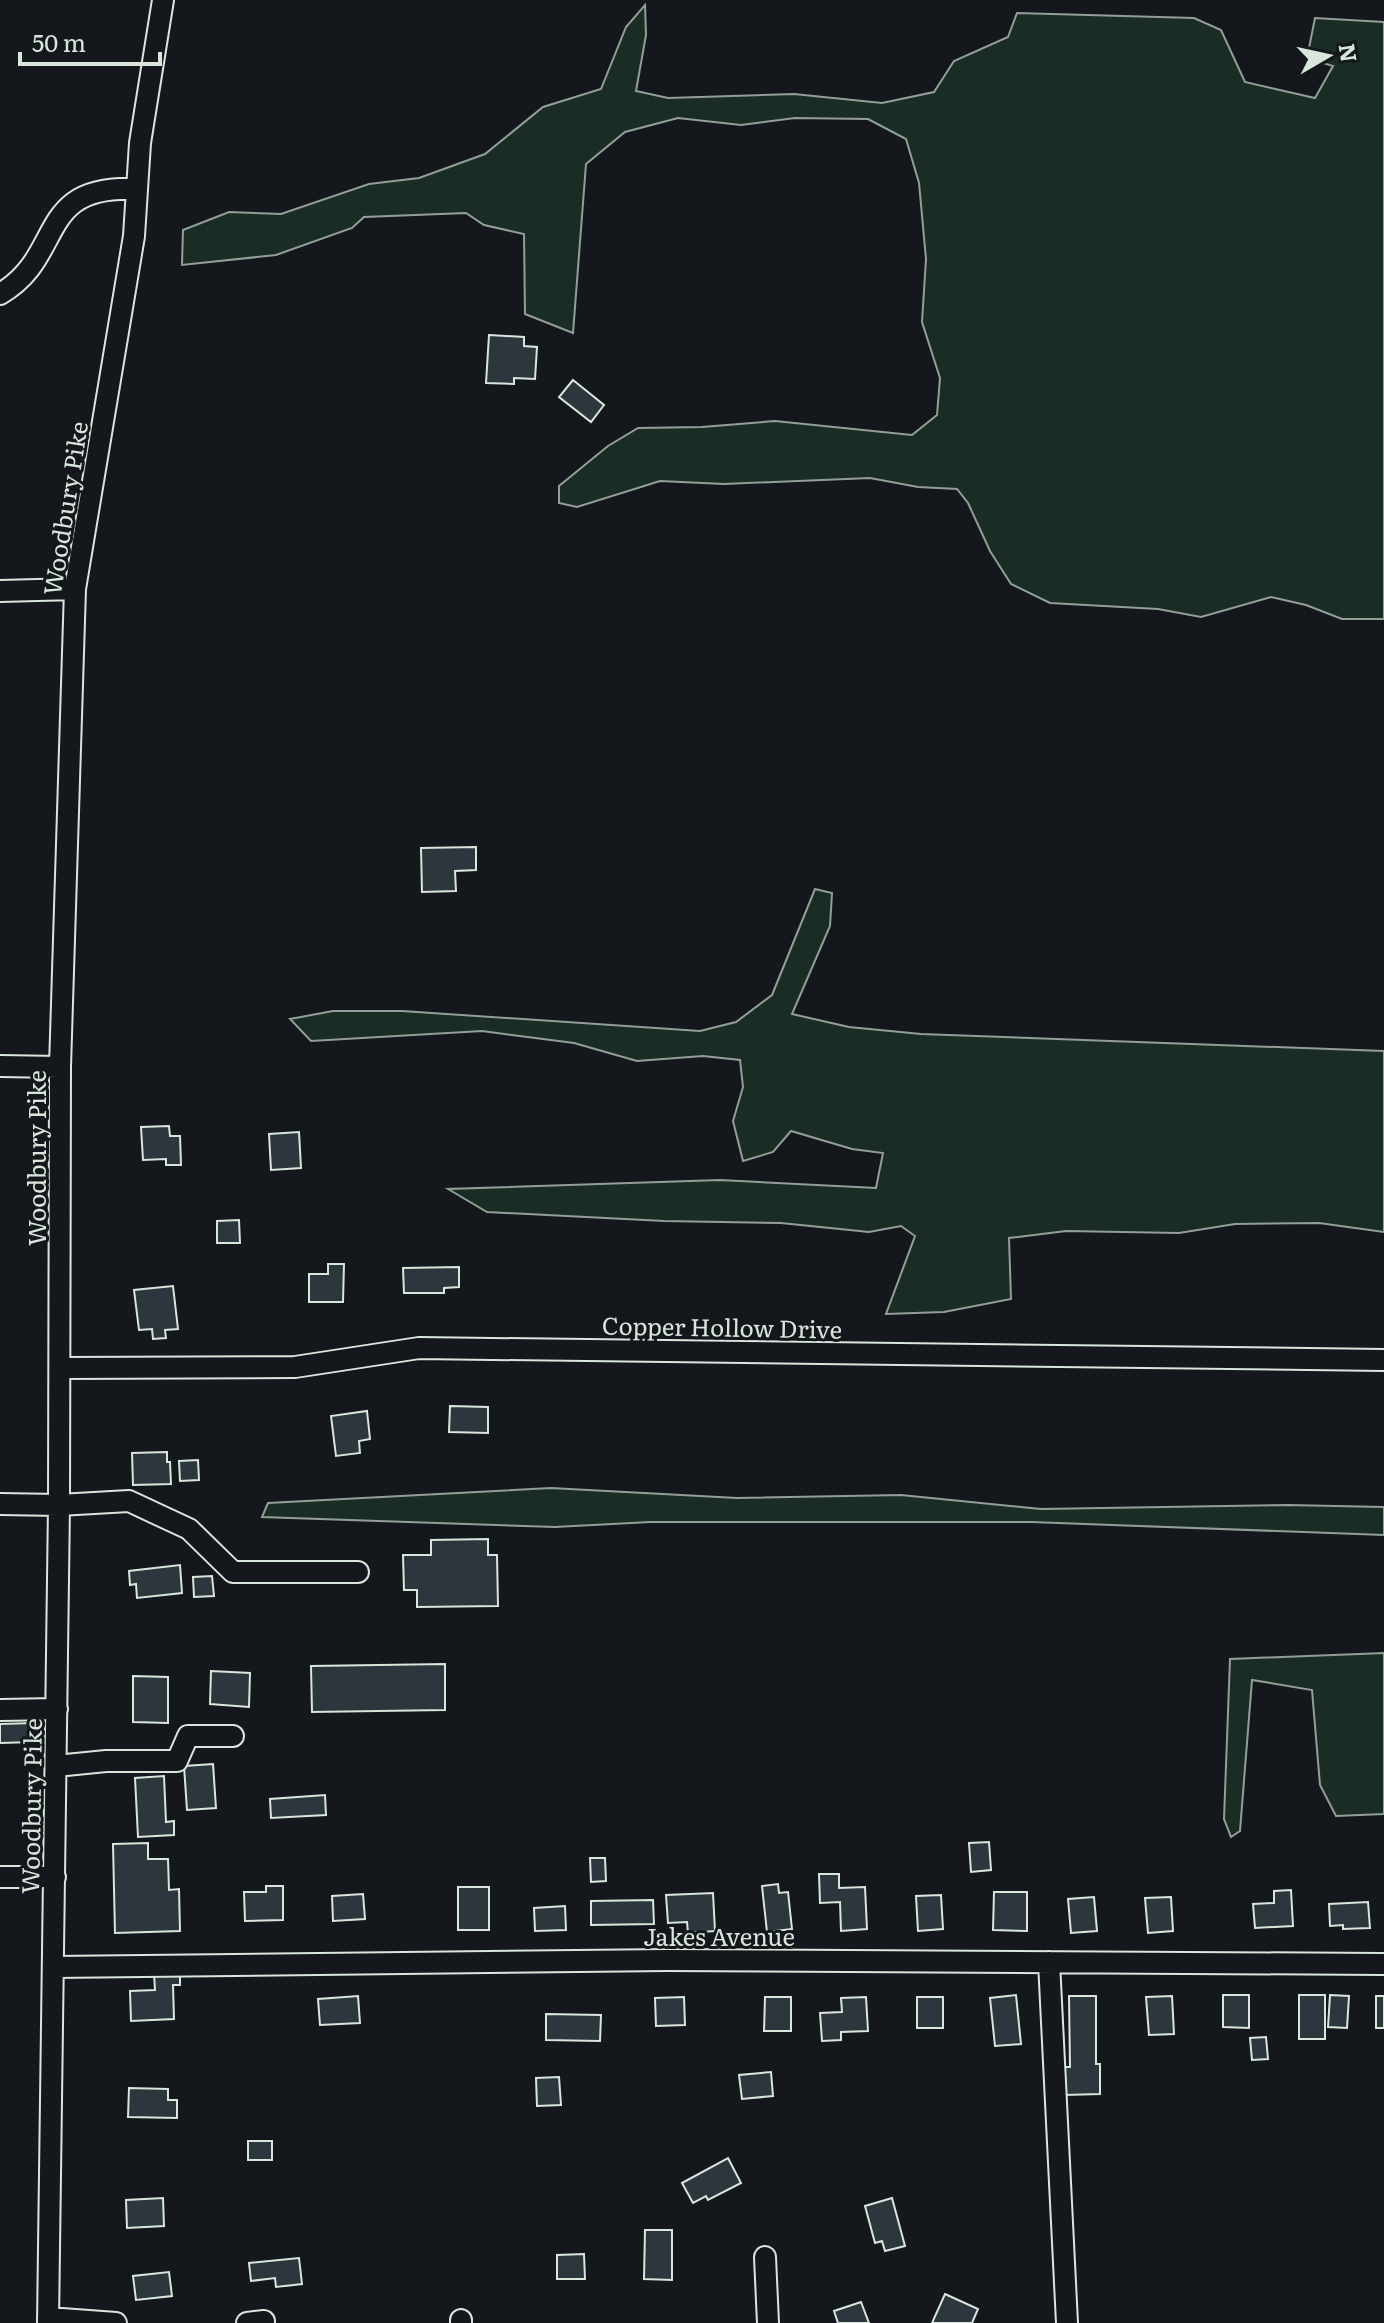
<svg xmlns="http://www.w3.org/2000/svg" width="1384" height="2323" font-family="Literata,serif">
	<rect width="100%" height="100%" fill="#14181c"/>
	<path fill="#1a2d24" stroke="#939e99" stroke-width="2" d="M645,5L646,35L636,91L668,98L794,94L882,103L934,92L954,61L1008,37L1017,13L1194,18L1221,30L1245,82L1315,98L1333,66L1307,58L1315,18L1384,22V619H1342L1306,605L1271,597L1201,617L1158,609L1050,603L1011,584L990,551L968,503L957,489L918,487L870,478L724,484L660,481L577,507L559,503V486L608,446L638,428L702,427L775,421L912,435L937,415L940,378L922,322L926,259L919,183L906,139L868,119L795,118L741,125L678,118L625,132L586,164L573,333L525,314L524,234L484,225L466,213L364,217L352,228L276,255L182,265L183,230L229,212L281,214L369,184L419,178L485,154L543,107L601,89L626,27Z
		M815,889L832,893L830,926L792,1014L849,1027L921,1034L1384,1051V1232L1319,1223L1235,1224L1179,1233L1066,1231L1009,1238L1011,1299L944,1312L886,1314L915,1236L901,1226L869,1232L781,1223L664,1221L487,1212L448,1189L720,1180L876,1188L883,1153L852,1149L791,1131L773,1152L743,1161L733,1121L743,1087L740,1060L703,1056L637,1061L574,1043L482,1031L311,1041L290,1019L333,1011H402L700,1031L736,1022L772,995Z
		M551,1488L737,1498L901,1495L1041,1509L1288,1505L1384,1507V1535L1031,1522H650L555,1527L262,1517L268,1503Z
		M1384,1653V1814L1336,1816L1320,1785L1312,1690L1252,1680L1240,1831L1231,1837L1224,1819L1230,1659Z"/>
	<path fill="#2c363c" stroke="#d8e6dc" stroke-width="2" d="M489,335L524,337V346L537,347L535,379L514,378V384L486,383Z
		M573,380L604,405L591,422L559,397Z
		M476,847V870L455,871L456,891L422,892L421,848Z
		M169,1126L170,1136H180L181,1165H166V1159L143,1160L141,1127Z
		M299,1132L301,1168L271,1170L269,1134Z
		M239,1220L240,1243H217V1221Z
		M328,1264H344L343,1302H309V1274H328Z
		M459,1267V1287L444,1288V1293H404L403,1268Z
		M173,1286L178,1329L165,1330L166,1338L153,1339L152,1329L139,1330L134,1290Z
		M450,1406L488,1407V1433L449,1432Z
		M367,1411L370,1439L359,1441L360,1453L336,1456L331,1416Z
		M167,1452V1462H170L171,1484L133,1485L132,1453Z
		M198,1460L199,1480L180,1481L179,1461Z
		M488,1539V1555H497L498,1606L417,1607V1590H404L403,1555H431V1540Z
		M180,1565L182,1593L137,1598L136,1584L130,1585L129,1571Z
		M212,1576L214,1596L194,1597L193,1577Z
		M445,1664V1710L312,1712L311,1666Z
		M211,1671L250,1673L249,1707L210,1704Z
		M133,1676L168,1677V1723L133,1722Z
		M33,1723L34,1742L0,1743V1724Z
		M213,1764L216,1808L187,1810L184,1766Z
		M164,1776L166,1822L174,1821V1835L138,1837L135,1778Z
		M325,1795L326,1815L271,1818L270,1799Z
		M989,1842L991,1870L971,1872L969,1843Z
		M148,1843V1859H168L169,1890L179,1889L180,1931L115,1933L113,1844Z
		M590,1858H605L606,1881L591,1882Z
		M819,1874H839V1888L865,1887L867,1929L841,1931L840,1902L820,1903Z
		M778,1884L779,1893L788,1892L792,1929L767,1932L762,1886Z
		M266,1886H283V1920L245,1921L244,1892H266Z
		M458,1887H489V1930H458Z
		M1291,1890L1293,1926L1255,1928L1253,1904L1274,1903V1891Z
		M994,1892H1027V1931L993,1930Z
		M713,1893L715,1931L688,1933L687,1922L668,1923L666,1895Z
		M363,1894L365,1919L333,1921L332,1896Z
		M941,1895L943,1929L918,1931L916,1896Z
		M1094,1897L1097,1931L1071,1933L1068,1899Z
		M1171,1897L1173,1931L1148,1933L1145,1898Z
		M653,1900L654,1924L591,1925V1901Z
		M1368,1902L1370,1928L1343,1929V1925L1330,1926L1329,1904Z
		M565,1906L566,1930L535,1931L534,1908Z
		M192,1971V1976H180V1985H173L174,2019L131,2021L130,1991L155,1990L154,1973Z
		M1016,1995L1021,2044L995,2046L990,1998Z
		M1223,1995H1249V2028L1223,2027Z
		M1299,1995H1325V2039H1299Z
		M1330,1995L1349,1996L1347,2028L1328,2027Z
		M358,1996L360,2023L320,2025L318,1999Z
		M1069,1996H1096V2064H1100V2094L1064,2095V2067H1070Z
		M1172,1996L1174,2034L1149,2035L1146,1997Z
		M1376,1996H1384V2028H1376Z
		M684,1997L685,2025L656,2026L655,1998Z
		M765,1997H791V2031H764Z
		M866,1997L868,2031L841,2032V2040L822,2041L820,2013L842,2012L841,1998Z
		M917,1997H943V2028H917Z
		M546,2014L601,2015L600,2041L546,2040Z
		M1266,2037L1268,2059L1252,2060L1250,2038Z
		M771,2072L773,2096L742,2099L739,2075Z
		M559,2077L561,2105L537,2106L536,2078Z
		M129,2088L168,2089V2100H177V2118L128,2117Z
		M248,2141H272V2160H248Z
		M728,2158L741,2183L708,2200L706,2196L693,2203L682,2183Z
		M163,2198L164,2226L127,2228L126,2200Z
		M892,2198L905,2246L885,2251L882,2241L875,2243L865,2206Z
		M645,2230H672V2280L644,2279Z
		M584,2254L585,2279H557V2255Z
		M299,2258L302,2284L276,2287L275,2278L251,2281L249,2263Z
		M169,2272L172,2296L136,2300L133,2276Z
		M945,2294L978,2309L972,2323H932Z
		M861,2302L869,2323H838L834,2311Z"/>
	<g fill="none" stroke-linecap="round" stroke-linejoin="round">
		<g stroke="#d8e6dc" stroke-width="24">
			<path id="minor" d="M0,294C66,256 34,184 137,189
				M0,591L75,589
				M0,1066L60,1067
				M61,1368L295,1367L419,1348L1384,1360
				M0,1504L59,1505L129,1501L189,1529L233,1572H358
				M0,1710L57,1709
				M56,1766L106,1761H177L188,1736H233
				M0,1877H55
				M1049,1962L1067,2323
				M54,1967L667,1960L1384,1964
				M765,2257L768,2323
				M48,2318L116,2323
				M461,2320V2323
				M48,2323L59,1505L60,1067L75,589L134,236L140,143L163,0
				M247,2323L264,2321"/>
		</g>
		<use href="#minor" stroke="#14181c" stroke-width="20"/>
	</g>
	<g text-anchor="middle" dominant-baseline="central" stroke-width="6" stroke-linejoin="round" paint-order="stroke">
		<g font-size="24" fill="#d8e6dc" stroke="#14181c">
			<text transform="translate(64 508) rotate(-81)">Woodbury Pike</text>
			<text transform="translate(35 1158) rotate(-90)">Woodbury Pike</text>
			<text transform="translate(722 1326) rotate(1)">Copper Hollow Drive</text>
			<text transform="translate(30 1806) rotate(-89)">Woodbury Pike</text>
			<text x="719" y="1935">Jakes Avenue</text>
		</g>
	</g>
	<g transform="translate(1328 56) rotate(81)" stroke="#14181c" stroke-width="6" paint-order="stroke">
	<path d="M0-6L14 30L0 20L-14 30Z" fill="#d8e6dc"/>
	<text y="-12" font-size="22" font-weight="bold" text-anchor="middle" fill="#d8e6dc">N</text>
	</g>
	<path d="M20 52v12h140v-12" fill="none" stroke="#d8e6dc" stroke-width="4"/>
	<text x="32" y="52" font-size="24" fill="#d8e6dc" stroke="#14181c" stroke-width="6" paint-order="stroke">50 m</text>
</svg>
